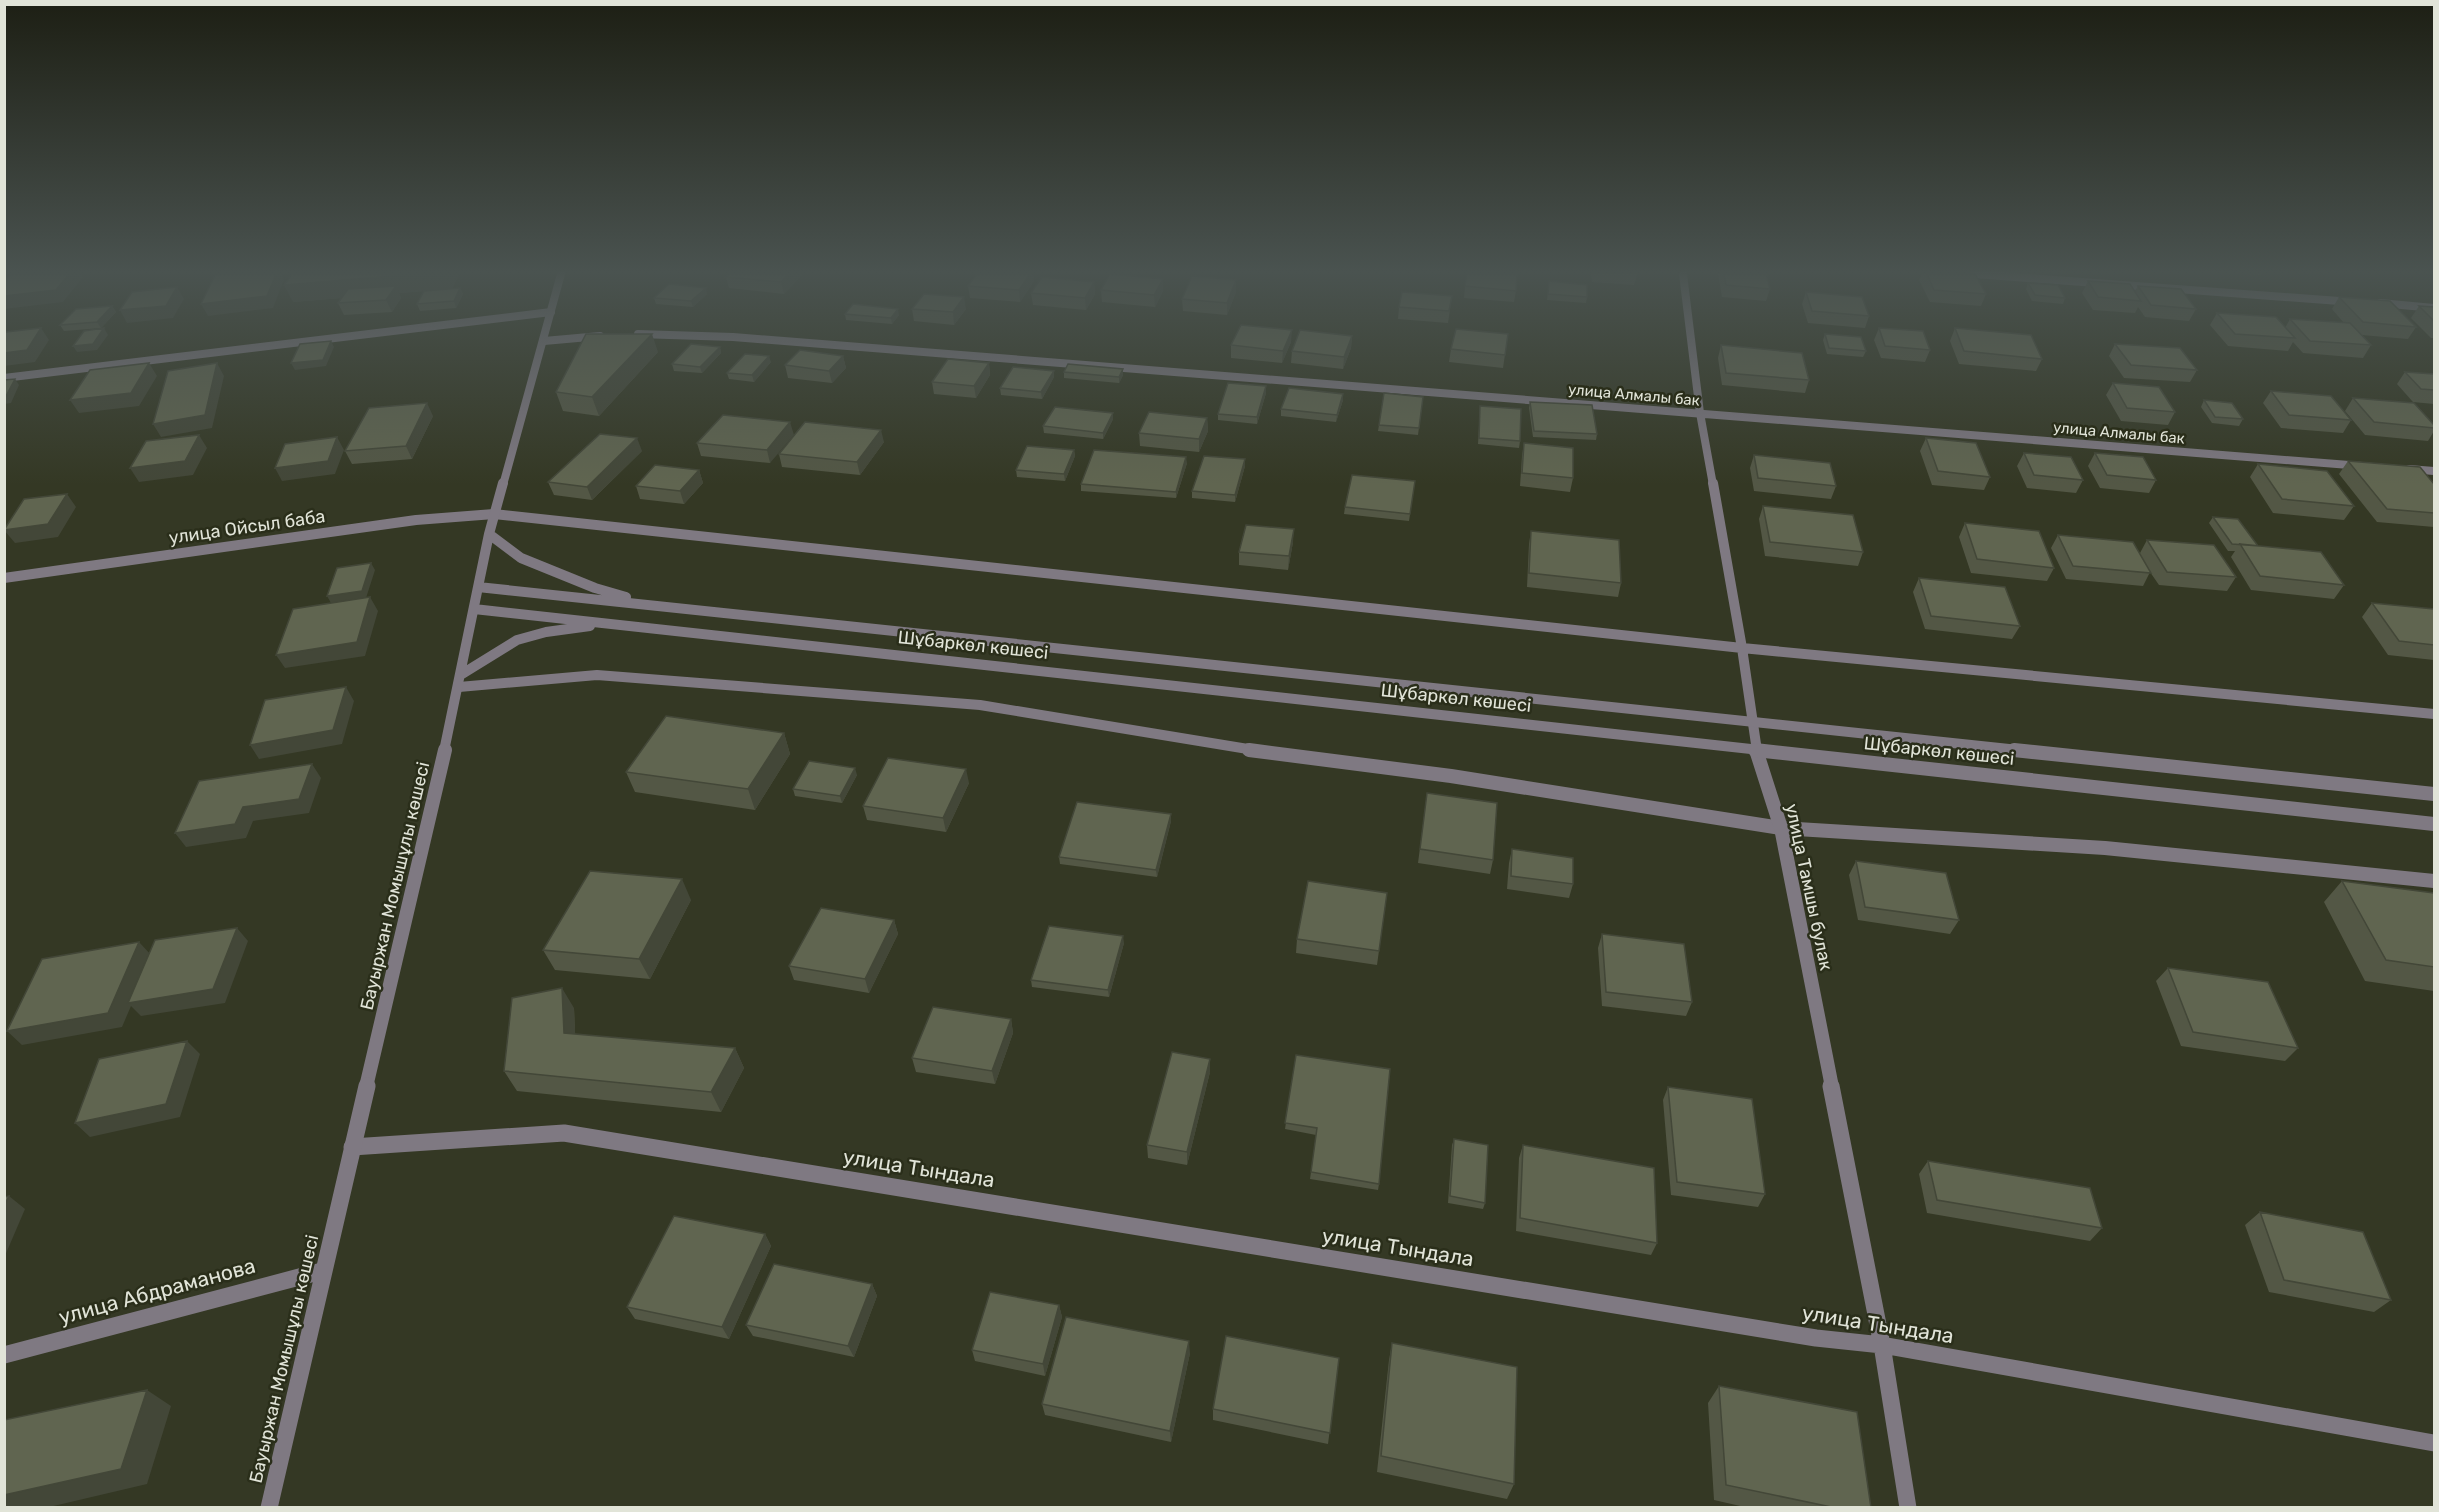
<svg xmlns="http://www.w3.org/2000/svg" width="2439" height="1512" font-family="Rubik,sans-serif">
	<rect width="100%" height="100%" fill="#343824"/>
	<g fill="none" stroke-linecap="round" stroke-linejoin="round">
		<path stroke="#7f7982" stroke-width="10" d="M459,687L597,675L980,705L1260,751"/>
		<path stroke="#7f7982" stroke-width="14" d="M1249,750L1451,776L1781,828L2105,848L2434,881"/>
		<path stroke="#7f7982" stroke-width="8" d="M1683,274L1700,413L1713,485
			M1975,274L2353,302
			M2380,303L2434,308
			M638,334L733,337L2362,466
			M544,341L600,336
			M4,378L551,312
			M2409,469L2434,471"/>
		<path stroke="#7f7982" stroke-width="10" d="M1713,483L1742,648L1757,751
			M4,578L416,520L494,514L1742,648L2434,714"/>
		<path stroke="#7f7982" stroke-width="14" d="M1756,750L1781,828L1832,1087"/>
		<path stroke="#7f7982" stroke-width="17" d="M1831,1086L1882,1345L1908,1508
			M352,1147L564,1133L1816,1338L1882,1345L2434,1443
			M4,1355L322,1271"/>
		<path stroke="#7f7982" stroke-width="8" d="M503,485L561,274"/>
		<path stroke="#7f7982" stroke-width="10" d="M489,534L521,558L595,588L626,597
			M478,587L2028,751
			M474,609L1769,751
			M462,674L517,640L546,632L590,626
			M444,751L489,534L503,483"/>
		<path stroke="#7f7982" stroke-width="14" d="M1755,750L2434,824
			M2014,750L2434,794
			M366,1087L445,750"/>
		<path stroke="#7f7982" stroke-width="17" d="M269,1508L367,1086"/>
	</g>
	<path fill="#535745" d="M292,274H459L452,289L460,288L463,294L456,308L420,311L417,304L424,291L399,293L401,298L392,312L344,315L338,303L341,298L293,302Z
		M729,274H803L784,294L729,288L726,277Z
		M977,274H1033L1034,281L1020,302L970,298L968,286Z
		M1591,274H1637L1634,285L1592,282Z
		M1718,274H1766L1770,289L1766,301L1722,297Z
		M1922,274H1975L1986,294L1981,306L1930,302L1919,280Z
		M2243,274H2262L2261,275Z
		M1549,281L1587,297L1586,303L1547,300Z
		M2088,281L2135,291L2138,286L2196,309L2189,321L2145,317L2138,307L2135,313L2093,310L2082,293Z
		M1094,282L1095,294L1086,310L1033,305L1031,293Z
		M2028,283L2065,298L2063,304L2032,301L2026,289Z
		M1465,286L1516,291L1514,302L1464,298Z
		M1101,290L1163,291L1155,307L1102,302Z
		M1236,292L1227,315L1183,311L1182,299Z
		M1806,292L1869,316L1865,328L1808,323L1802,304Z
		M707,294L693,307L656,304L654,298Z
		M1452,296L1448,323L1398,319L1399,307Z
		M2339,297L2416,327L2408,339L2362,335L2371,345L2363,358L2303,353L2293,342L2288,351L2228,346L2210,325L2217,313L2285,328L2290,319L2344,323L2332,309Z
		M112,306L116,312L101,328L64,331L60,325Z
		M2419,306L2434,307V338H2431L2411,318Z
		M912,309H966L954,325L914,321Z
		M845,314L899,315L892,324L846,320Z
		M1879,328L1930,350L1925,362L1881,358L1874,340Z
		M1955,328L2042,359L2036,371L1959,364L1950,341Z
		M1508,334L1503,368L1449,362L1451,349Z
		M1825,334L1866,351L1863,357L1827,354L1823,340Z
		M1352,336L1351,348L1343,369L1291,363L1292,351Z
		M1291,342L1282,363L1231,358V345Z
		M2115,344L2197,370L2190,382L2124,378L2109,356Z
		M1721,345L1809,380L1805,393L1722,385L1718,358Z
		M720,347L721,353L702,373L674,371L672,364Z
		M658,352L599,416L563,411L556,392Z
		M843,356L846,368L832,383L788,378L785,365Z
		M771,362L754,382L729,379L727,373Z
		M989,363L990,375L976,398L934,394L932,382Z
		M1123,369V375L1119,383L1064,378V372Z
		M2405,372L2434,374V404L2413,402L2397,384Z
		M1054,377L1042,399L1001,395L1000,388Z
		M2113,383L2175,412L2168,425L2121,421L2106,395Z
		M2271,391L2351,420L2343,433L2281,428L2263,403Z
		M1266,393L1257,424L1218,420V414Z
		M1423,397L1418,435L1378,431L1379,425Z
		M2353,398L2434,425V431L2428,441L2365,435L2345,411Z
		M1343,400L1336,422L1281,416V409Z
		M2204,400L2243,419L2239,426L2212,423L2201,407Z
		M1530,402L1597,434L1596,440L1533,437L1529,408Z
		M1480,406L1520,441L1519,448L1478,444Z
		M1113,413V419L1103,439L1044,433L1043,426Z
		M433,416L412,459L352,464L345,451Z
		M1207,418L1208,431L1199,452L1140,446L1139,433Z
		M790,422L770,463L701,456L697,443Z
		M1926,438L1990,477L1984,490L1932,485L1920,451Z
		M884,442L860,475L782,467L779,454Z
		M1524,443L1573,478L1570,492L1520,486L1522,456Z
		M1074,450L1075,456L1065,481L1017,477L1016,470Z
		M642,451L592,500L554,495L548,482Z
		M2024,453L2083,480L2076,493L2027,488L2017,466Z
		M2095,453L2156,480L2149,493L2100,488L2088,466Z
		M1754,455L1836,486L1831,499L1754,491L1750,468Z
		M1245,459V466L1235,502L1192,498V491Z
		M2348,461L2434,484V527L2377,522L2339,474Z
		M1187,463L1176,498L1081,491V484Z
		M2258,464L2354,506L2344,520L2273,513L2250,477Z
		M699,470L703,483L684,504L640,499L636,486Z
		M1415,481L1409,521L1344,514L1345,507Z
		M1763,506L1863,552L1858,566L1765,556L1759,519Z
		M2213,517L2258,546L2344,585L2334,599L2251,590L2231,557L2235,551H2228L2209,523Z
		M1965,523L2054,568L2047,581L1971,573L1959,537Z
		M1531,531L1621,583L1618,597L1527,587L1529,544Z
		M2058,535L2140,553L2147,540L2236,577L2227,591L2159,585L2150,572L2143,586L2066,579L2051,548Z
		M1293,542L1288,570L1239,565V552Z
		M1919,578L2020,626L2012,639L1925,629L1913,592Z
		M2372,603L2434,609V660L2388,655L2362,617Z
		M784,733L790,754L755,810L635,792L626,772Z
		M857,775L842,803L795,796L793,789Z
		M969,783L946,832L867,820L863,806Z
		M1427,793L1493,860L1490,874L1418,863Z
		M1171,814V821L1157,877L1060,864L1059,857Z
		M1512,849L1573,884L1569,898L1507,889L1509,863Z
		M1856,861L1959,920L1950,934L1858,920L1849,875Z
		M2342,881L2434,893V991L2365,981L2324,902Z
		M1387,893L1377,965L1296,953L1297,939Z
		M691,900L650,979L555,970L543,950Z
		M894,920L898,934L869,993L794,980L789,966Z
		M1602,934L1692,1002L1686,1016L1602,1006L1598,948Z
		M1124,943L1109,997L1032,987L1031,980Z
		M2168,968L2298,1048L2285,1061L2181,1046L2156,981Z
		M574,1008L575,1034L735,1048L744,1068L721,1112L517,1091L504,1071Z
		M1011,1019L1013,1033L995,1084L916,1072L912,1058Z
		M1296,1055L1379,1184L1378,1190L1310,1179L1316,1135L1285,1129Z
		M1210,1072L1187,1165L1148,1158L1147,1145Z
		M1668,1087L1765,1194L1758,1207L1671,1195L1663,1100Z
		M1454,1139L1485,1203L1483,1209L1448,1203L1452,1145Z
		M1523,1145L1657,1243L1651,1255L1516,1231L1519,1158Z
		M1928,1161L2102,1228L2090,1241L1927,1213L1919,1174Z
		M2260,1212L2391,1300L2374,1312L2269,1292L2245,1225Z
		M765,1234L771,1246L729,1339L635,1319L627,1307Z
		M872,1284L877,1296L854,1357L753,1336L746,1325Z
		M1059,1305L1062,1317L1045,1376L975,1361L972,1350Z
		M1392,1343L1514,1484L1507,1499L1377,1472L1389,1360Z
		M1190,1353L1171,1442L1045,1415L1042,1404Z
		M1339,1358L1328,1444L1213,1420V1409Z
		M1719,1386L1871,1508H1749L1714,1500L1708,1403Z"/>
	<path fill="#434738" d="M69,274H81L83,277L63,302L4,309V296Z
		M276,274H282L284,279L273,308L208,316L201,304Z
		M416,274H459L452,289L399,293L401,298L392,312L386,300L390,294L293,302L284,285Z
		M789,274H803L784,294L781,282Z
		M1030,274H1033L1034,281L1020,302L1019,290Z
		M1163,279V291L1155,307L1154,295Z
		M1236,280V292L1227,315V303Z
		M1094,282L1095,294L1086,310L1085,298Z
		M177,287L184,299L173,318L127,323L120,310Z
		M460,288L463,294L456,308L454,301Z
		M706,288L707,294L693,307L691,301Z
		M964,297L966,309L954,325L953,312Z
		M112,306L116,312L101,328L97,322Z
		M898,309L899,315L892,324L891,318Z
		M41,328L49,340L35,362L4,366V353Z
		M104,328L108,335L97,350L77,352L73,346Z
		M1292,330L1291,342L1282,363L1283,351Z
		M652,334L658,352L599,416L592,397Z
		M1352,336L1351,348L1343,369L1344,357Z
		M331,341L334,347L326,366L295,370L291,363Z
		M720,347L721,353L702,373L700,367Z
		M769,356L771,362L754,382L752,375Z
		M843,356L846,368L832,383L829,371Z
		M149,363L157,376L139,406L79,413L70,400Z
		M217,363L224,376L212,428L161,437L153,424Z
		M989,363L990,375L976,398L974,386Z
		M1123,369V375L1119,383V377Z
		M1054,371V377L1042,399L1041,392Z
		M15,379L19,385L11,403L4,404V397Z
		M1266,386V393L1257,424V417Z
		M1343,394V400L1336,422L1337,415Z
		M427,403L433,416L412,459L406,446Z
		M1113,413V419L1103,439V433Z
		M1207,418L1208,431L1199,452V439Z
		M790,422L794,435L770,463L767,450Z
		M881,430L884,442L860,475L857,462Z
		M199,435L207,448L193,475L139,482L130,468Z
		M337,437L344,450L335,474L282,481L275,468Z
		M637,438L642,451L592,500L587,487Z
		M1074,450L1075,456L1065,481L1064,474Z
		M1186,457L1187,463L1176,498V492Z
		M1245,459V466L1235,502V495Z
		M699,470L703,483L684,504L680,491Z
		M67,494L76,507L58,537L15,543L4,530Z
		M1294,529L1293,542L1288,570L1289,556Z
		M371,563L375,570L366,598L331,603L327,596Z
		M370,597L378,611L365,656L285,668L276,655Z
		M346,687L354,701L342,744L259,759L250,745Z
		M784,733L790,754L755,810L748,789Z
		M312,764L321,778L309,813L253,821L246,838L186,847L175,833L243,807Z
		M855,768L857,775L842,803L840,796Z
		M966,769L969,783L946,832L943,818Z
		M1171,814V821L1157,877L1156,870Z
		M682,879L691,900L650,979L639,959Z
		M894,920L898,934L869,993L865,979Z
		M237,928L248,941L225,1003L141,1016L131,1006L122,1027L22,1045L7,1031L139,942L152,956Z
		M1123,936L1124,943L1109,997L1108,990Z
		M562,988L574,1008L576,1053L564,1033Z
		M1011,1019L1013,1033L995,1084L992,1071Z
		M187,1041L200,1054L180,1117L90,1137L75,1123Z
		M735,1048L744,1068L721,1112L711,1092Z
		M1210,1059V1072L1187,1165V1152Z
		M9,1196L25,1209L4,1258V1206Z
		M765,1234L771,1246L729,1339L722,1327Z
		M872,1284L877,1296L854,1357L848,1346Z
		M1059,1305L1062,1317L1045,1376L1043,1364Z
		M1189,1341L1190,1353L1171,1442L1170,1431Z
		M147,1390L171,1406L147,1484L45,1508H4V1495Z"/>
	<path fill="#606550" stroke="#434738" stroke-width="1.5" d="M11,274H69L56,290L4,296V281Z
		M225,274H276L267,296L201,304L215,275Z
		M292,274H416L284,285Z
		M729,274H789L781,282L726,277Z
		M977,274H1030L1019,290L968,286Z
		M1110,274L1163,279L1154,295L1101,290Z
		M1467,274H1517L1516,291L1465,286Z
		M1724,274H1766L1770,289L1726,285Z
		M1927,274H1975L1986,294L1934,290Z
		M1192,276L1236,280L1227,303L1182,299Z
		M1042,277L1094,282L1085,298L1031,293Z
		M1549,281L1587,285V297L1548,294Z
		M2088,281L2130,284L2141,301L2098,297Z
		M2028,283L2058,285L2065,298L2035,295Z
		M669,284L706,288L691,301L654,298Z
		M396,286L386,300L338,303L348,289Z
		M2138,286L2181,289L2196,309L2151,305Z
		M177,287L166,306L120,310L132,292Z
		M460,288L454,301L417,304L424,291Z
		M1402,292L1452,296L1449,311L1399,307Z
		M1806,292L1862,297L1869,316L1812,311Z
		M924,294L964,297L953,312L912,309Z
		M2339,297L2390,301L2416,327L2363,322Z
		M853,304L898,309L891,318L845,314Z
		M112,306L97,322L60,325L76,309Z
		M2419,306L2434,307V321Z
		M2217,313L2276,317L2295,338L2235,334Z
		M2290,319L2350,323L2371,345L2310,341Z
		M1241,325L1292,330L1283,351L1231,345Z
		M41,328L27,350L4,353V334L6,332Z
		M104,328L93,344L73,346L84,331Z
		M1879,328L1923,331L1930,350L1885,346Z
		M1955,328L2031,335L2042,359L1964,351Z
		M1456,329L1508,334L1505,355L1451,349Z
		M1300,330L1352,336L1344,357L1292,351Z
		M586,334H652L592,397L556,392Z
		M1825,334L1861,337L1866,351L1829,348Z
		M331,341L323,360L291,363L300,344Z
		M691,344L720,347L700,367L672,364Z
		M2115,344L2180,348L2197,370L2131,365Z
		M1721,345L1802,353L1809,380L1726,373Z
		M800,350L843,356L829,371L785,365Z
		M745,354L769,356L752,375L727,373Z
		M948,359L989,363L974,386L932,382Z
		M149,363L131,393L70,400L90,370Z
		M217,363L205,415L153,424L168,371Z
		M1068,364L1123,369L1119,377L1064,372Z
		M1013,367L1054,371L1041,392L1000,388Z
		M2405,372L2434,374V390L2421,389Z
		M15,379L6,396L4,397V380Z
		M1228,383L1266,386L1257,417L1218,414Z
		M2113,383L2159,387L2175,412L2127,408Z
		M1289,388L1343,394L1337,415L1281,409Z
		M2271,391L2331,396L2351,420L2289,415Z
		M1384,393L1423,397L1419,428L1379,425Z
		M2353,398L2414,403L2434,425V428L2374,422Z
		M2204,400L2232,403L2243,419L2215,417Z
		M1530,402L1592,405L1597,434L1534,431Z
		M427,403L406,446L345,451L369,408Z
		M1480,406L1521,409L1520,441L1479,438Z
		M1055,407L1113,413L1103,433L1043,426Z
		M1149,412L1207,418L1199,439L1139,433Z
		M723,415L790,422L767,450L697,443Z
		M805,422L881,430L857,462L779,454Z
		M600,434L637,438L587,487L548,482Z
		M199,435L185,461L130,468L146,441Z
		M337,437L328,461L275,468L285,444Z
		M1926,438L1976,443L1990,477L1938,471Z
		M1524,443L1573,448V478L1522,473Z
		M1027,446L1074,450L1064,474L1016,470Z
		M1094,450L1186,457L1176,492L1081,484Z
		M2024,453L2071,457L2083,480L2034,475Z
		M2095,453L2143,457L2156,480L2107,475Z
		M1754,455L1830,463L1836,486L1758,478Z
		M1204,456L1245,459L1235,495L1192,491Z
		M2348,461L2420,467L2434,484V513L2387,509Z
		M2258,464L2327,471L2354,506L2282,499Z
		M655,465L699,470L680,491L636,486Z
		M1352,475L1415,481L1410,514L1345,507Z
		M67,494L48,524L4,530L24,499Z
		M1763,506L1853,515L1863,552L1770,542Z
		M2213,517L2238,519L2258,546L2232,544Z
		M1965,523L2039,531L2054,568L1977,559Z
		M1246,525L1294,529L1289,556L1239,552Z
		M1531,531L1619,540L1621,583L1529,573Z
		M2058,535L2133,542L2151,573L2073,566Z
		M2147,540L2214,545L2236,577L2167,572Z
		M2240,544L2321,552L2344,585L2260,576Z
		M371,563L362,591L327,596L337,568Z
		M1919,578L2005,587L2020,626L1931,616Z
		M370,597L357,642L276,655L293,609Z
		M2372,603L2434,609V645L2399,641Z
		M346,687L333,730L250,745L265,700Z
		M666,716L784,733L748,789L626,772Z
		M888,758L966,769L943,818L863,806Z
		M809,761L855,768L840,796L793,789Z
		M312,764L299,799L243,807L235,824L175,833L199,781Z
		M1427,793L1497,803L1493,860L1420,849Z
		M1077,802L1171,814L1156,870L1059,857Z
		M1512,849L1573,858V884L1511,876Z
		M1856,861L1946,873L1959,920L1865,907Z
		M590,871L682,879L639,959L543,950Z
		M1308,881L1387,893L1379,951L1297,939Z
		M2342,881L2434,893V967L2386,960Z
		M821,908L894,920L865,979L789,966Z
		M1049,926L1123,936L1108,990L1031,980Z
		M237,928L213,989L128,1003L155,940Z
		M1602,934L1684,944L1692,1002L1606,992Z
		M139,942L108,1013L7,1031L42,959Z
		M2168,968L2268,982L2298,1048L2193,1032Z
		M562,988L564,1033L735,1048L711,1092L504,1071L512,998Z
		M933,1007L1011,1019L992,1071L912,1058Z
		M187,1041L166,1104L75,1123L99,1059Z
		M1172,1052L1210,1059L1187,1152L1147,1145Z
		M1296,1055L1390,1069L1379,1184L1311,1172L1317,1128L1285,1123Z
		M1668,1087L1752,1099L1765,1194L1677,1182Z
		M1454,1139L1488,1145L1485,1203L1450,1196Z
		M1523,1145L1654,1168L1657,1243L1520,1218Z
		M1928,1161L2090,1188L2102,1228L1937,1200Z
		M9,1196L4,1206V1197Z
		M2260,1212L2363,1232L2391,1300L2284,1280Z
		M674,1216L765,1234L722,1327L627,1307Z
		M774,1264L872,1284L848,1346L746,1325Z
		M990,1292L1059,1305L1043,1364L972,1350Z
		M1066,1317L1189,1341L1170,1431L1042,1404Z
		M1226,1336L1339,1358L1330,1433L1213,1409Z
		M1392,1343L1517,1367L1514,1484L1381,1456Z
		M1719,1386L1857,1412L1871,1508H1836L1726,1485Z
		M147,1390L121,1469L4,1495V1420Z"/>
	<linearGradient id="sky" x2="0" y2="1"><stop stop-color="#1d1f14"/><stop offset="0.56" stop-color="#4a5350"/><stop offset="1" stop-color="#4a5350" stop-opacity="0"/></linearGradient>
	<rect width="2439" height="485" fill="url(#sky)"/>
	<g text-anchor="middle" dominant-baseline="central" stroke-width="5" stroke-linejoin="round" paint-order="stroke">
		<g font-size="15" fill="#e1e4d8" stroke="#2a2e1a">
			<text transform="translate(1634 395) rotate(5)">улица Алмалы бак</text>
			<text transform="translate(2119 433) rotate(5)">улица Алмалы бак</text>
		</g>
		<g font-size="18" fill="#e1e4d8" stroke="#2a2e1a">
			<text transform="translate(247 527) rotate(-8)">улица Ойсыл баба</text>
			<text transform="translate(973 645) rotate(6)">Шұбаркөл көшесі</text>
			<text transform="translate(1456 698) rotate(6)">Шұбаркөл көшесі</text>
			<text transform="translate(1939 751) rotate(6)">Шұбаркөл көшесі</text>
			<text transform="translate(395 886) rotate(-77)">Бауыржан Момышұлы көшесі</text>
			<text transform="translate(1809 887) rotate(78)">улица Тамшы булак</text>
			<text transform="translate(284 1359) rotate(-77)">Бауыржан Момышұлы көшесі</text>
		</g>
		<g font-size="21" fill="#e1e4d8" stroke="#2a2e1a">
			<text transform="translate(919 1168) rotate(9)">улица Тындала</text>
			<text transform="translate(1398 1247) rotate(9)">улица Тындала</text>
			<text transform="translate(157 1291) rotate(-15)">улица Абдраманова</text>
			<text transform="translate(1878 1324) rotate(9)">улица Тындала</text>
		</g>
	</g>
	<rect width="2439" height="1512" fill="none" stroke="#e1e4d8" stroke-width="12"/>
</svg>
